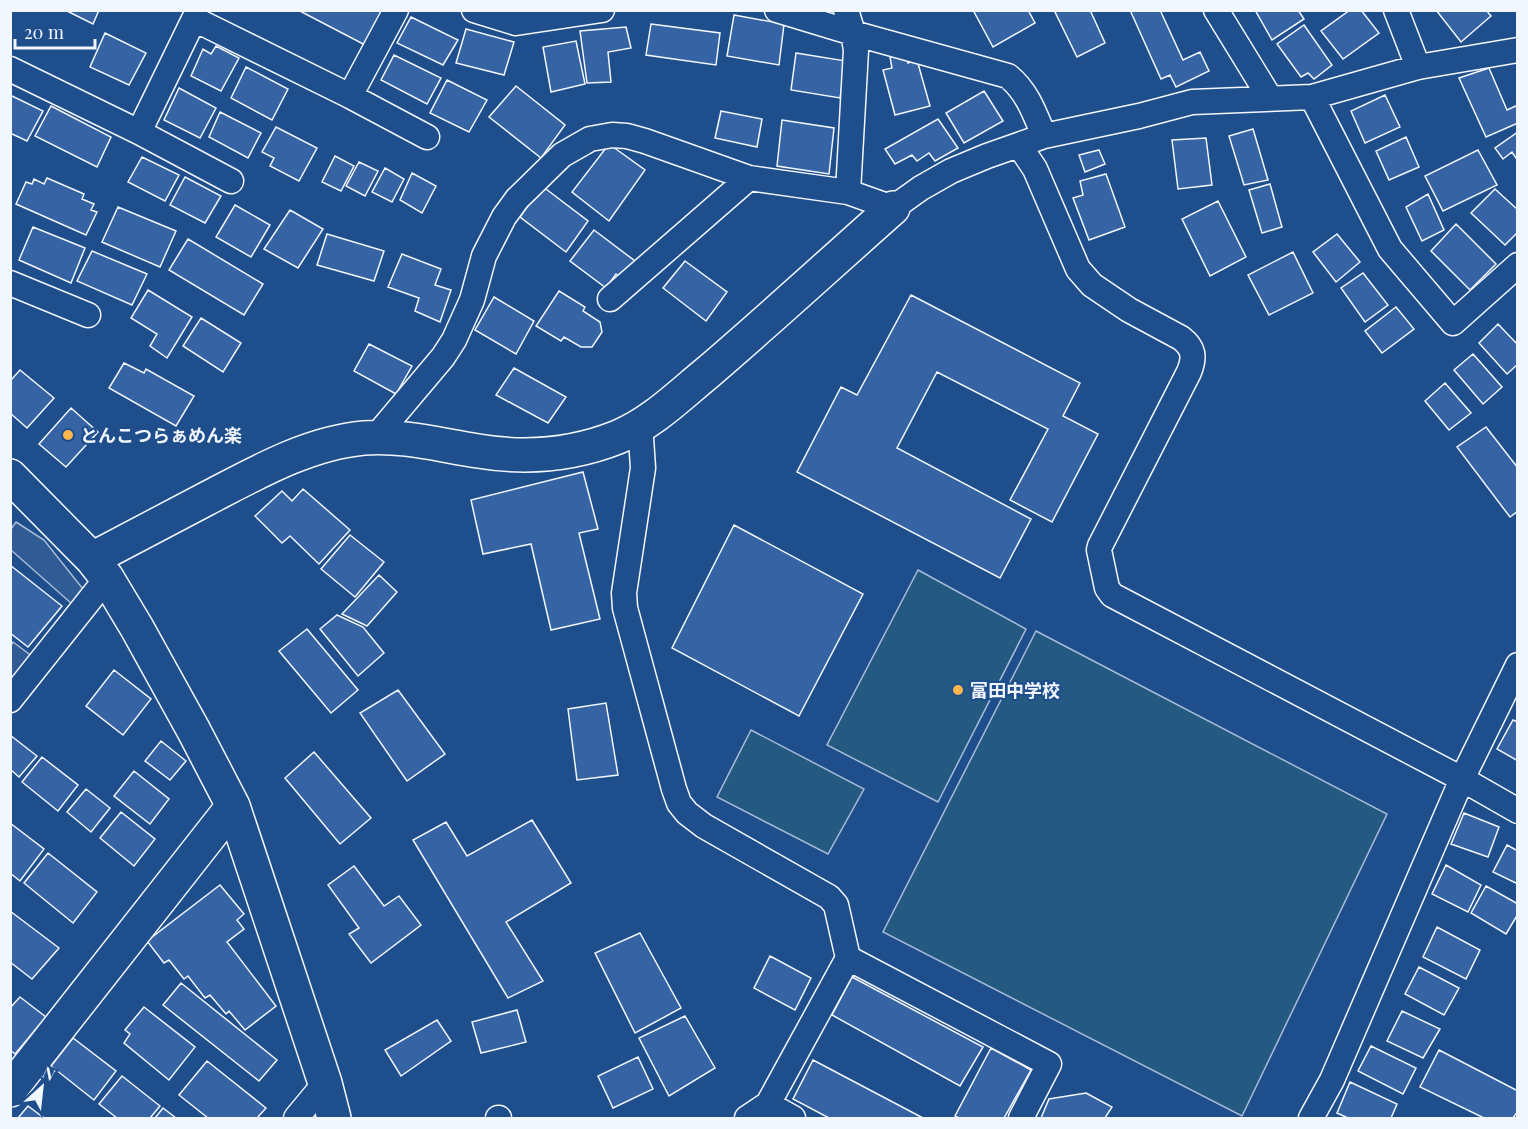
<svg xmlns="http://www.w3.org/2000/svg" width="1528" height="1129" font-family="'Playfair Display','Noto Sans JP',serif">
	<rect width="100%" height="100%" fill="#1f4e8c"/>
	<path fill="#245a82" stroke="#a8bbd7" stroke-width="1.5" d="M918,570L1026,629L938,802L827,745Z
		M1036,631L1387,814L1242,1116L883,932Z
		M751,730L864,789L828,854L717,797Z"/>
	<path fill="#305b95" stroke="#a8bbd7" stroke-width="1.5" d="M16,522L44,540L83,589L72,604L11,550V529Z
		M13,642L33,657L11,685V646Z"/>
	<path fill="#3563a3" stroke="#f2f6ff" stroke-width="1.5" d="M65,10H99L93,24Z
		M298,10H382L365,45Z
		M973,10H1028L1035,23L993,47Z
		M1054,10H1090L1105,43L1077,57Z
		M1130,10H1160L1183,60L1200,52L1209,71L1176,87L1170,75L1161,79Z
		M1255,10H1298L1304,19L1272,40Z
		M1350,10H1361L1379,33L1343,59L1321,31Z
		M1436,10H1486L1491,16L1461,42Z
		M734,15L784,24L779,65L727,56Z
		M411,17L458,40L443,65L397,43Z
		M651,24L720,33L716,65L646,55Z
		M1304,25L1332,65L1314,79L1308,73L1301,77L1277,44Z
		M626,27L631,48L608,52L611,82L587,83L580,31Z
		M466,29L514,42L504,75L456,63Z
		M105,33L146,53L129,85L90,67Z
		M576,41L585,84L551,92L543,47Z
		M216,46L239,58L221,91L191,76L203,49L211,54Z
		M796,53L846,61L840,98L791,90Z
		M906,54L908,63L917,60L930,106L895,115L883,70L892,68L890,57Z
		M394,55L441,78L427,104L381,80Z
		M246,67L288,89L272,120L231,98Z
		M1489,68L1507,110L1518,105V123L1486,137L1459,78Z
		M447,80L487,100L469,132L430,113Z
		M516,86L565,125L541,158L489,117Z
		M179,88L216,108L200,138L164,120Z
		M984,91L1003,121L964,143L946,113Z
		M10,95L43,111L27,141L10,133Z
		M1385,95L1400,127L1365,143L1351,111Z
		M51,106L111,137L97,167L35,136Z
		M721,111L762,119L757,147L715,138Z
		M220,112L261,133L248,158L209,137Z
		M938,119L958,148L935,161L929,153L917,161L912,155L895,164L885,149Z
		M782,120L834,128L829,174L777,166Z
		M276,127L317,148L299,181L270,166L274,158L262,152Z
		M1253,129L1268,180L1244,185L1229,136Z
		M1518,132V161L1512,152L1503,159L1495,148Z
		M1406,137L1419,167L1389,180L1376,151Z
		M1206,138L1212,185L1178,189L1172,140Z
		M609,144L645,170L609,221L572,192Z
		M1099,150L1105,164L1085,172L1079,155Z
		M1478,150L1497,185L1443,211L1425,176Z
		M335,156L354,166L341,191L322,182Z
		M142,157L179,175L165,201L128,182Z
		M359,162L378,171L365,196L346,186Z
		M385,168L404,179L392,202L372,192Z
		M412,173L436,186L422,213L400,200Z
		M1106,174L1125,227L1089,240L1073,198L1083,195L1080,181Z
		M185,177L221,196L205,223L170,205Z
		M47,178L84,194L82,199L94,204L91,210L97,212L86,235L16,204L26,182L32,184L34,179L44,184Z
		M1270,184L1282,227L1262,233L1249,190Z
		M542,186L588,221L566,252L520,217Z
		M1495,189L1518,210V232L1505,245L1471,213Z
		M1428,194L1444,230L1422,241L1406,207Z
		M1218,201L1246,257L1210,276L1182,219Z
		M235,205L270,225L251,257L216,237Z
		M118,207L176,231L160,267L102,242Z
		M290,210L323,229L298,268L264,249Z
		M1456,224L1496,264L1470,290L1431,251Z
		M33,227L85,248L71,283L19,260Z
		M594,230L635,261L623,279L616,274L606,288L570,261Z
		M327,234L384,251L374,281L317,265Z
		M1337,234L1360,262L1336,282L1313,252Z
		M188,239L263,284L244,315L169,270Z
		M92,251L147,274L132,305L77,281Z
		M1293,252L1313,293L1269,315L1248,275Z
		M402,254L441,269L435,285L451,290L440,322L415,311L419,298L388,287Z
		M685,261L727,292L706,321L663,288Z
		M1363,273L1388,305L1365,322L1341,288Z
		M148,290L192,317L167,358L150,346L157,334L131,318Z
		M559,291L585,307L583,311L600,322L602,332L592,347H581L564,337L561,341L536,326Z
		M911,295L1080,383L1063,416L1098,434L1052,522L1010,500L1048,429L937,372L897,448L1031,519L1000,578L797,472L841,387L857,395Z
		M494,297L534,321L516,354L475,330Z
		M1396,307L1414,329L1382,353L1365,331Z
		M201,318L241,343L223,372L183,346Z
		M1498,324L1518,345V364L1507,374L1479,343Z
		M369,344L412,366L396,394L354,371Z
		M1473,354L1502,387L1483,404L1454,370Z
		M124,363L144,373L146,369L194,396L176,426L109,388Z
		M514,368L566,397L548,423L496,395Z
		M20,370L54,398L27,428L10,413V381Z
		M1445,383L1471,413L1449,430L1425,401Z
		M71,408L98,432L66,467L39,444Z
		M1486,427L1518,468V511L1510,517L1457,447Z
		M583,472L598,529L579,533L600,619L551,630L531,544L483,554L471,500Z
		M303,489L350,530L319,564L290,536L282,543L255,516L282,491L292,501Z
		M734,525L863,594L799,716L672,648Z
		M350,535L384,562L355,597L321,569Z
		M10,565L62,606L28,647L10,633Z
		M379,575L397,592L367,626L342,614Z
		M337,615L363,627L384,653L358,676L320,629Z
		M307,629L358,690L331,713L279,651Z
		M114,670L151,699L123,735L86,706Z
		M398,690L445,754L407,781L360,713Z
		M606,703L618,775L577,780L568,709Z
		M1513,720L1518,722V761L1497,749Z
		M10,735L37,756L19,777L10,769Z
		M161,741L186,761L170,780L145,761Z
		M314,752L371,818L340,844L285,778Z
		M42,757L78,785L58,811L22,782Z
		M134,771L169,799L150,824L114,796Z
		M86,789L110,808L91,832L67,812Z
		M121,812L155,839L134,866L100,838Z
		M1464,813L1499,827L1488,857L1451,844Z
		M532,820L571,883L506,922L543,981L508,998L413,840L446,822L467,856Z
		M10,823L44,849L20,881L10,873Z
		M1507,845L1518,851V884L1493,872Z
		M48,853L97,892L73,923L24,883Z
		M1446,865L1481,885L1468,912L1432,894Z
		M354,866L384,906L399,896L421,925L371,963L349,934L359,928L328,885Z
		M220,885L244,914L237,920L244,929L227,942L276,1006L245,1030L229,1011L226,1014L210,995L205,998L188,976L184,979L169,960L164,963L147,941Z
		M1486,886L1518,904V914L1506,934L1471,913Z
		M10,911L59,948L32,979L10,962Z
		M1437,927L1480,950L1466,979L1423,957Z
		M640,933L681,1008L635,1033L595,953Z
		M770,956L811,978L795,1010L754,988Z
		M1419,967L1459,988L1444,1015L1405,994Z
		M852,977L983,1047L960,1086L832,1015Z
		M181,983L277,1060L259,1081L163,1005Z
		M20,997L46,1017L15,1054L10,1050V1008Z
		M144,1007L195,1047L169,1080L124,1043L130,1034L125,1030Z
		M517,1010L526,1042L481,1053L472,1022Z
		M1402,1011L1440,1029L1423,1058L1387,1041Z
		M685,1016L715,1068L669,1096L639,1038Z
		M437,1020L451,1041L401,1076L385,1050Z
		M73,1038L116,1071L94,1100L51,1066Z
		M1371,1046L1416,1068L1403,1094L1358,1071Z
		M991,1048L1031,1070L1004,1118H959L955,1116Z
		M1439,1050L1518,1091V1111L1513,1118H1484L1420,1087Z
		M638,1057L653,1089L613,1108L598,1076Z
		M813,1060L923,1118H829L793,1099Z
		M207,1061L266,1108L257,1118H208L179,1095Z
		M122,1076L160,1106L150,1118H117L99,1104Z
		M1350,1082L1397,1104L1391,1118H1348L1337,1113Z
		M1086,1093L1112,1107L1105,1118H1041L1049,1099Z
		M28,1106L44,1118H18Z
		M163,1108L176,1118H155Z"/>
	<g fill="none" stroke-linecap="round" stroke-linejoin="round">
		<g stroke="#f2f6ff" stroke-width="27">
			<path id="street" d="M474,10L516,23L602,10
				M777,10L853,33L1008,76C1027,91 1035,114 1044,136
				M846,10L853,33L856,50L848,192L893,208L921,188L951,171L987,156L1044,136L1139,116L1192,102L1312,97L1418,67L1518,50
				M1216,10L1270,98
				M1396,10L1418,67
				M10,69L139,132L194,19L350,96L396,10
				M350,96L427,137
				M1312,97L1390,249L1453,323L1518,265
				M139,132L231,181
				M1019,145L1035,169L1078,269L1092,285L1129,310L1181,338C1194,348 1195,357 1189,372L1100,546L1099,550L1107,588L1112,595L1462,779L1518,811
				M10,283L88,315
				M610,299L749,178
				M638,427L641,438L643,468L624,593L625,608L674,789L679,803L687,813L704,826L829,897L836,905L848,958L768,1104L747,1118
				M381,437L384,427L443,357L454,340L472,300L484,256L504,217L517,199L562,155L590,139L612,135L627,136L645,141L749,178L848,192
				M10,700L107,578
				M848,958L1049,1064L1021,1118
				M768,1104L793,1118
				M296,1118L325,1083
				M498,1118H499
				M1311,1118L1332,1080L1462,779L1518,665"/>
		</g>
		<g stroke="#f2f6ff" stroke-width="36">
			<path id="secondary" d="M10,476L92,559L107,578L137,628L194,731L233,806L325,1083L334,1118
				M92,559C130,539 168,519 206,499C256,473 308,443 364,438C403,435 439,445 478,451C526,459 573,455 618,437C652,423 679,396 707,373C770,319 831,263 893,208
				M10,1090L233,806"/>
		</g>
		<use href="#street" stroke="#1f4e8c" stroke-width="24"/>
		<use href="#secondary" stroke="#1f4e8c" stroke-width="33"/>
	</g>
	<g fill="#ffb74d" stroke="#1f4e8c" stroke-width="2">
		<circle cx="68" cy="435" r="6"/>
		<circle cx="958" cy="690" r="6"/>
	</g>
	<g text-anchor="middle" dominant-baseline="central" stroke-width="4.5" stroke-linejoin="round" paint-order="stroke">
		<g font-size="18" font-weight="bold" fill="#f2f6ff" stroke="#1f4e8c" text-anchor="start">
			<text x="80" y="435">とんこつらぁめん楽</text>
			<text x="970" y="690">富田中学校</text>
		</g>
	</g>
	<rect width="1528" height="1129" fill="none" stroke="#f2f6ff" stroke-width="24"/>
	<g transform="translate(42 1087) rotate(27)" stroke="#1f4e8c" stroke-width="4.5" paint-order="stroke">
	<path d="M0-4.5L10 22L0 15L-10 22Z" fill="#f2f6ff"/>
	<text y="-9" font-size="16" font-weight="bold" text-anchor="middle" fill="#f2f6ff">N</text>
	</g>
	<path d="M15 39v9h80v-9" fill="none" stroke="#f2f6ff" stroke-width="3"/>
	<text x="24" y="39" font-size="18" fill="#f2f6ff" stroke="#1f4e8c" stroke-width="4.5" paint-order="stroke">20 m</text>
</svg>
